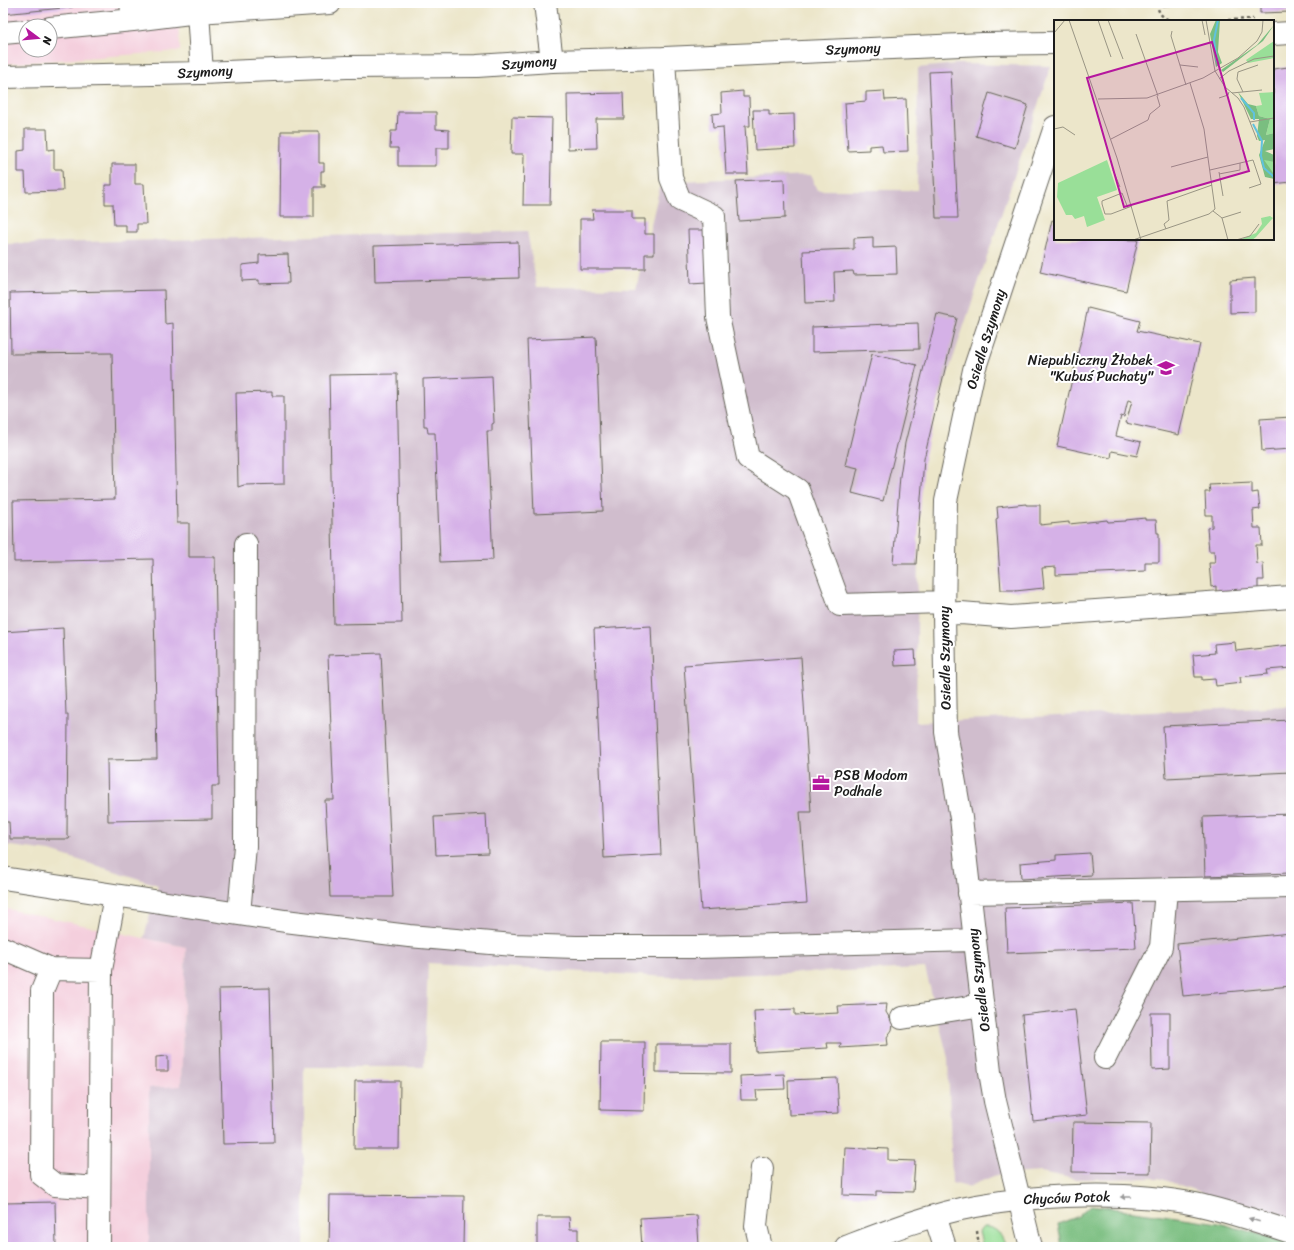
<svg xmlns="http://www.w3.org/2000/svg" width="1294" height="1250" font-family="Sriracha,sans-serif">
	<rect width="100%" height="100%" fill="#fff"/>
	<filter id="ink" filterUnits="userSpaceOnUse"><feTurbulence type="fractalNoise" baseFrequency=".025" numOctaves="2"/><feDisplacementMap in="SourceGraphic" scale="8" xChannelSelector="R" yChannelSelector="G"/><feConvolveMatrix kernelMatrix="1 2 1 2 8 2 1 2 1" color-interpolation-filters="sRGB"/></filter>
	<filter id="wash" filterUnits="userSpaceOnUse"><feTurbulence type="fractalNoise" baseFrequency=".012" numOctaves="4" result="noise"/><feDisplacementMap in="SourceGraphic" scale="16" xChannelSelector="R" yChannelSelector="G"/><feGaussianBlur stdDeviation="0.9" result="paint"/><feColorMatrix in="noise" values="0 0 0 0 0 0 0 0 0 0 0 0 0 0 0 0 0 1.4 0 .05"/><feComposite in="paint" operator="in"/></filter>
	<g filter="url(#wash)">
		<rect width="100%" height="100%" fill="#ece6ca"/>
		<path fill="#f4cfdd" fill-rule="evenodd" d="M3,3H179L180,51L3,64ZM26,26H50V50H26Z
			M3,908L186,947L181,1087L149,1088V1247H3Z"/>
		<path fill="#d0bdcd" d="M957,64L1051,66L919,460L916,722L1291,706V1223L1159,1178L1075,1179L1041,1172L996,1175L968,1187L952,1183L948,1058L925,968L670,977L428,963L424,1067H304V1247H149V1088L181,1086L186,947L144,938L158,885L50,851L3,845V244L527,231L537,287L636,288L661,182L810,175L817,190H917L918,68Z"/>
		<path fill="#99df98" stroke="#5a7e5a" d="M983,1227C997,1226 1002,1236 1006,1247H983L979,1232Z"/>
		<path fill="#7abe80" stroke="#4b6d4e" d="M1091,1205L1219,1223L1291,1243V1247H1062L1058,1224L1079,1216Z"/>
		<g id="blocks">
			<path fill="#d5b1e7" d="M3,3H73V7L3,14Z
				M1162,3H1200V4L1162,6Z
				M1260,3H1291V12L1260,13Z
				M1288,67L1291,100V182L1273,184V69Z
				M951,71L958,218H936L929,72Z
				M743,91V97H749L750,126H745L748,174H726L723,127L713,128L712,114L722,113L721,93Z
				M884,91L885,100L906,99L908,151L883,152L882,145L869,146V150L848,151L845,103L866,101V92Z
				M623,93L624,119H596L597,148L568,149L567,94Z
				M989,93L1028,105L1015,148L976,136Z
				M753,110H769V115L794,114L795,148L755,150Z
				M398,112H436V129L449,130V148H436V166H398V148H390L391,131H397Z
				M512,117L552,118L550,205H523L524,154H511Z
				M25,129H47L48,150L54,149V169H62L63,191L26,192L25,172H18V151L25,150Z
				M281,131H319V163H324V171H321V185H325V187H314V217H280Z
				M112,164H135V184H144L146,224H137V232H126V225H114L113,204H105V185H112Z
				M784,179L785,218L739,221L736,181Z
				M592,210H632V219H645V234H654V254H645V269H580V219H593Z
				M1052,220L1055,221V239L1138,240L1126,291L1040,272Z
				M688,230H706L707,283L690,284Z
				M873,237V248L896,247L897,274L854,275L853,271L834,272L835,302L805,303L803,251L854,249V238Z
				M518,242L519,278L375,282L374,246Z
				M288,254L289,283L259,284V280L242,281V265L259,263V255Z
				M1255,278V312L1230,313V280Z
				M164,290L165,324L173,323L177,523H189V557H215L219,786H212V819L108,821L107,760L157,759L153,559L14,562L13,501L115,499L112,353L11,354L10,293Z
				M1088,308L1140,321L1137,331L1200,344L1179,435L1126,423L1132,401L1128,400L1124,417L1121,416L1116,436L1141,442L1137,456L1112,451L1111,458L1057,446Z
				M937,314L957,318L924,459L916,564H893L900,476L905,443Z
				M918,323L919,349L812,352V327Z
				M596,337L603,511L534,514L527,340Z
				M872,354L917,365L883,501L852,493L858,468L845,465Z
				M397,374L402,623L334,624L329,375Z
				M492,376L494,423L492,424V431H487L493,560L440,562L435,433H428L427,426H424L423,379Z
				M272,392V396H284V484L244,485L238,487L236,393Z
				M1291,417V449L1262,451L1260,419Z
				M1252,483V493L1258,492L1260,509L1253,510L1254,528H1261L1262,545H1256L1257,564L1263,563L1264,580H1258V590L1216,593V586L1211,587L1209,563H1215L1214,551H1209L1207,528L1212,527V515H1206L1205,492H1210L1209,485Z
				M1026,504V505H1040V525L1069,522V524L1107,520L1108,522L1126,521V520L1145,518V520H1156L1157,533H1159V562H1145V571L1056,575V567L1042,568L1044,588L1015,591V590H1001L996,519L998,518L997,507Z
				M651,626L661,855L604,858L594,629Z
				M63,628L66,715H68L67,836L70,837L69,839H10L9,822H3V632Z
				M1235,642L1236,651L1290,645L1291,668L1267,670L1268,674L1240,677L1241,683L1216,686L1215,679L1202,680V677H1195L1193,655L1215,653L1214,644Z
				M915,650L916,665L895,666L894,651Z
				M381,653L393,897H330L325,800H334L328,655Z
				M801,657L811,812H800L807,903L701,910L684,665Z
				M1291,720V772L1166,778L1163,726Z
				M486,814L488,853L436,855L434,817Z
				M1291,814V873L1205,876L1203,817Z
				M1090,853L1092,875L1021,879L1020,863L1056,860V855Z
				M1133,903L1136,948L1007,953L1005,908Z
				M1291,933V986L1183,996L1177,944Z
				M270,988L274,1143L223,1144L219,989Z
				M887,1004L886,1012L893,1024L892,1030L887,1037L888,1045L840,1048L841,1043H827L828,1048L756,1052L754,1011L795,1009V1015L839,1013L838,1006Z
				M1075,1009L1087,1115L1033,1121L1022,1015Z
				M1151,1013H1170V1069L1152,1070Z
				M601,1042H645L644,1111L600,1110Z
				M656,1044H731V1073L656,1072Z
				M168,1056V1071H156V1057Z
				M784,1074L785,1089L756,1090L757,1100H741L740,1076Z
				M837,1078L839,1113L789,1115L788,1080Z
				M355,1081H400L399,1149H354Z
				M1073,1122L1151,1123L1150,1173L1072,1172Z
				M845,1147L888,1149V1160L915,1161L913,1192L876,1191V1196L843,1195Z
				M3,1186L5,1203L55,1202L56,1247H3Z
				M330,1195L464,1196L463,1247H329Z
				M697,1215L699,1245L642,1247L640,1218Z
				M537,1217H569L570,1229H578V1247H537Z"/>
		</g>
	</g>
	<g filter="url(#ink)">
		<use href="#blocks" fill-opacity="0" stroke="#656359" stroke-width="1"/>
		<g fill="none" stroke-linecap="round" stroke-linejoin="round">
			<g stroke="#656359" stroke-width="24">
				<path id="minor" d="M545,3L552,61
					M198,12L330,3
					M133,20L198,12L202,73
					M50,28L133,20L131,3
					M3,33L26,31
					M1273,34L1291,33
					M664,58L671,178L680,200L714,216L718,317L748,458L798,490L840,605L944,602
					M3,77L202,73L347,67L477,66L552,61L664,58L983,44L1055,43
					M944,614L961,613L1011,617L1291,597
					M3,878L285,921L409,936L514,945L576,947H698L974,940
					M969,893L1291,887
					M239,914L245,846L246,544
					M3,948L51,969L101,970
					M51,969L42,991L41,1174L55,1185L99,1188
					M902,1018L982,1005
					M1105,1058L1161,947L1166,890
					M935,1216L945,1247
					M99,1247L101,970L115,896
					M761,1247L756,1226L762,1168
					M846,1247C888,1231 931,1214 976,1206C1041,1194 1130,1191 1195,1204C1228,1211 1259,1222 1291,1232
					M1031,1247L995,1101L990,1072L961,818L946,732L944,614L946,501L974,370L1055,127"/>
			</g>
			<path stroke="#656359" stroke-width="2.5" stroke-dasharray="3 3" stroke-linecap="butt" d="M1157,3C1158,14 1163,19 1174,21
				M1204,21L1253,19
				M977,1231L979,1247"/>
			<use href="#minor" stroke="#fff" stroke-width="22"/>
		</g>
		<defs><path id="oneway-solid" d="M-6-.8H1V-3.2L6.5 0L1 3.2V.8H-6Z"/></defs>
		<g fill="#999">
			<use href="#oneway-solid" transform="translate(1126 1197) rotate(-180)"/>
			<use href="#oneway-solid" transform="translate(1254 1220) rotate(-163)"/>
		</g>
	</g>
	<defs>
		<g id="school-bare" transform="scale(1.38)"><path d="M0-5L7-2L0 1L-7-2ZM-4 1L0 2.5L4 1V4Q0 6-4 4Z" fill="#b5179e" stroke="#fff" stroke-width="2.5" paint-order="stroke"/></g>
		<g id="office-bare" transform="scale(1.38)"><path d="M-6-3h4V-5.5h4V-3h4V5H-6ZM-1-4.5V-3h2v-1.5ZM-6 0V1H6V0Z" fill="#b5179e" stroke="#fff" stroke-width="2.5" paint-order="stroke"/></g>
	</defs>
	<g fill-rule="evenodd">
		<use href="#school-bare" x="1166" y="368"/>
		<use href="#office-bare" x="821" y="783"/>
	</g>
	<g text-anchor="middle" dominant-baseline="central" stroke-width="4" stroke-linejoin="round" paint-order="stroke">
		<g font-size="14" fill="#1c1c1c" stroke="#fff">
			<text transform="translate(853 49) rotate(-2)">Szymony</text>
			<text transform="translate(529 63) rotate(-4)">Szymony</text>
			<text transform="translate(205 72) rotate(-3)">Szymony</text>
			<text transform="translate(986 339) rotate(-73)">Osiedle Szymony</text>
			<text transform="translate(945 658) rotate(-91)">Osiedle Szymony</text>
			<text transform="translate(979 980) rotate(-97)">Osiedle Szymony</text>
			<text transform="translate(1067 1198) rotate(-2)">Chyców Potok</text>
		</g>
		<g font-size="14" fill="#1c1c1c" stroke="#fff" text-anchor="end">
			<text x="1153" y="360">Niepubliczny Żłobek<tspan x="1153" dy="16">"Kubuś Puchaty"</tspan></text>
			<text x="834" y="775" text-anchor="start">PSB Modom<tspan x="834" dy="16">Podhale</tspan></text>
		</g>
	</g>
	<g transform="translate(1054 20)">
		<rect width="220" height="220" fill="#ece6ca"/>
		<path d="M220,21V38L194,43L192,40ZM220,72V113L212,115L216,99L205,96L202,86L208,85L205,73ZM210,139L220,142V154L210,144ZM53,140L63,170L43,177L51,200L33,207L30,196L21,199L18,195H12L3,177L4,163ZM216,196L219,198L202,217L198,220H185L202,213L208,204L207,198Z" fill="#99df98"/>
		<path d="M162,0H166L164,32L168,43L162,47L156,14ZM220,5L209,21L169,52L167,50L203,25ZM184,72L194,84L202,86L205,96L216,99L212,115L220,113V129L211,131L220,135V142L210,140L220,154V159L211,157L205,135L211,120L205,121L203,116L205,99H197Z" fill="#7abe80"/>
		<path fill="none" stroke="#60c2de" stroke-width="2" d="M163,42L160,20L164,0M187,78L200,93V100M199,104L208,121L207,136L210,148L220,157"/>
		<path fill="none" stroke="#999584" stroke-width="1" d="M15,0L63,138L87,220M44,0L57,37M54,0L69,39M148,0L151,15M152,0L161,51L171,67L184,78L190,87L203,120M118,11L117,16L132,65M0,13L11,0M82,14L104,76M126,45L144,47M165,59L175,51L200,39L220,36M189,72L183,59L184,52L204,45M178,73L208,70M165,78L174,75L175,72M44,79L93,78L149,58L184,38L203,21L208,12L209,0M196,102L220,98M0,109L9,107L21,115M57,119L94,100L96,94L106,86L103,76M117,147L154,137M59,150L66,167M156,150L199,140L207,164L195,168M165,152L169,176M165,154L186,150V143M74,188L68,173L48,181V184L51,194H57L78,186M159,191L168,198L187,192M168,198L174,220M112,209L110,204L115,200L113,181L158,165M79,220L155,194L161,189L150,109L136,63M182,220L196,216L205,204"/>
		<path fill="#b5179e" fill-opacity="0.15" stroke="#b5179e" stroke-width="2" d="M158,22L195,151L70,187L33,58Z"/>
		<rect width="220" height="220" fill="none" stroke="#1c1c1c" stroke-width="2"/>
	</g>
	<rect width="1294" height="1250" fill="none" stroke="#fff" stroke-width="16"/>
	<g transform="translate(38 38) rotate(106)"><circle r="19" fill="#ffffff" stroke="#a4a4a4"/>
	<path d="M0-3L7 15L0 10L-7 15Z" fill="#b5179e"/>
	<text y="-6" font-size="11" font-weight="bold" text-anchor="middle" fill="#1c1c1c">N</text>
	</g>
</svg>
